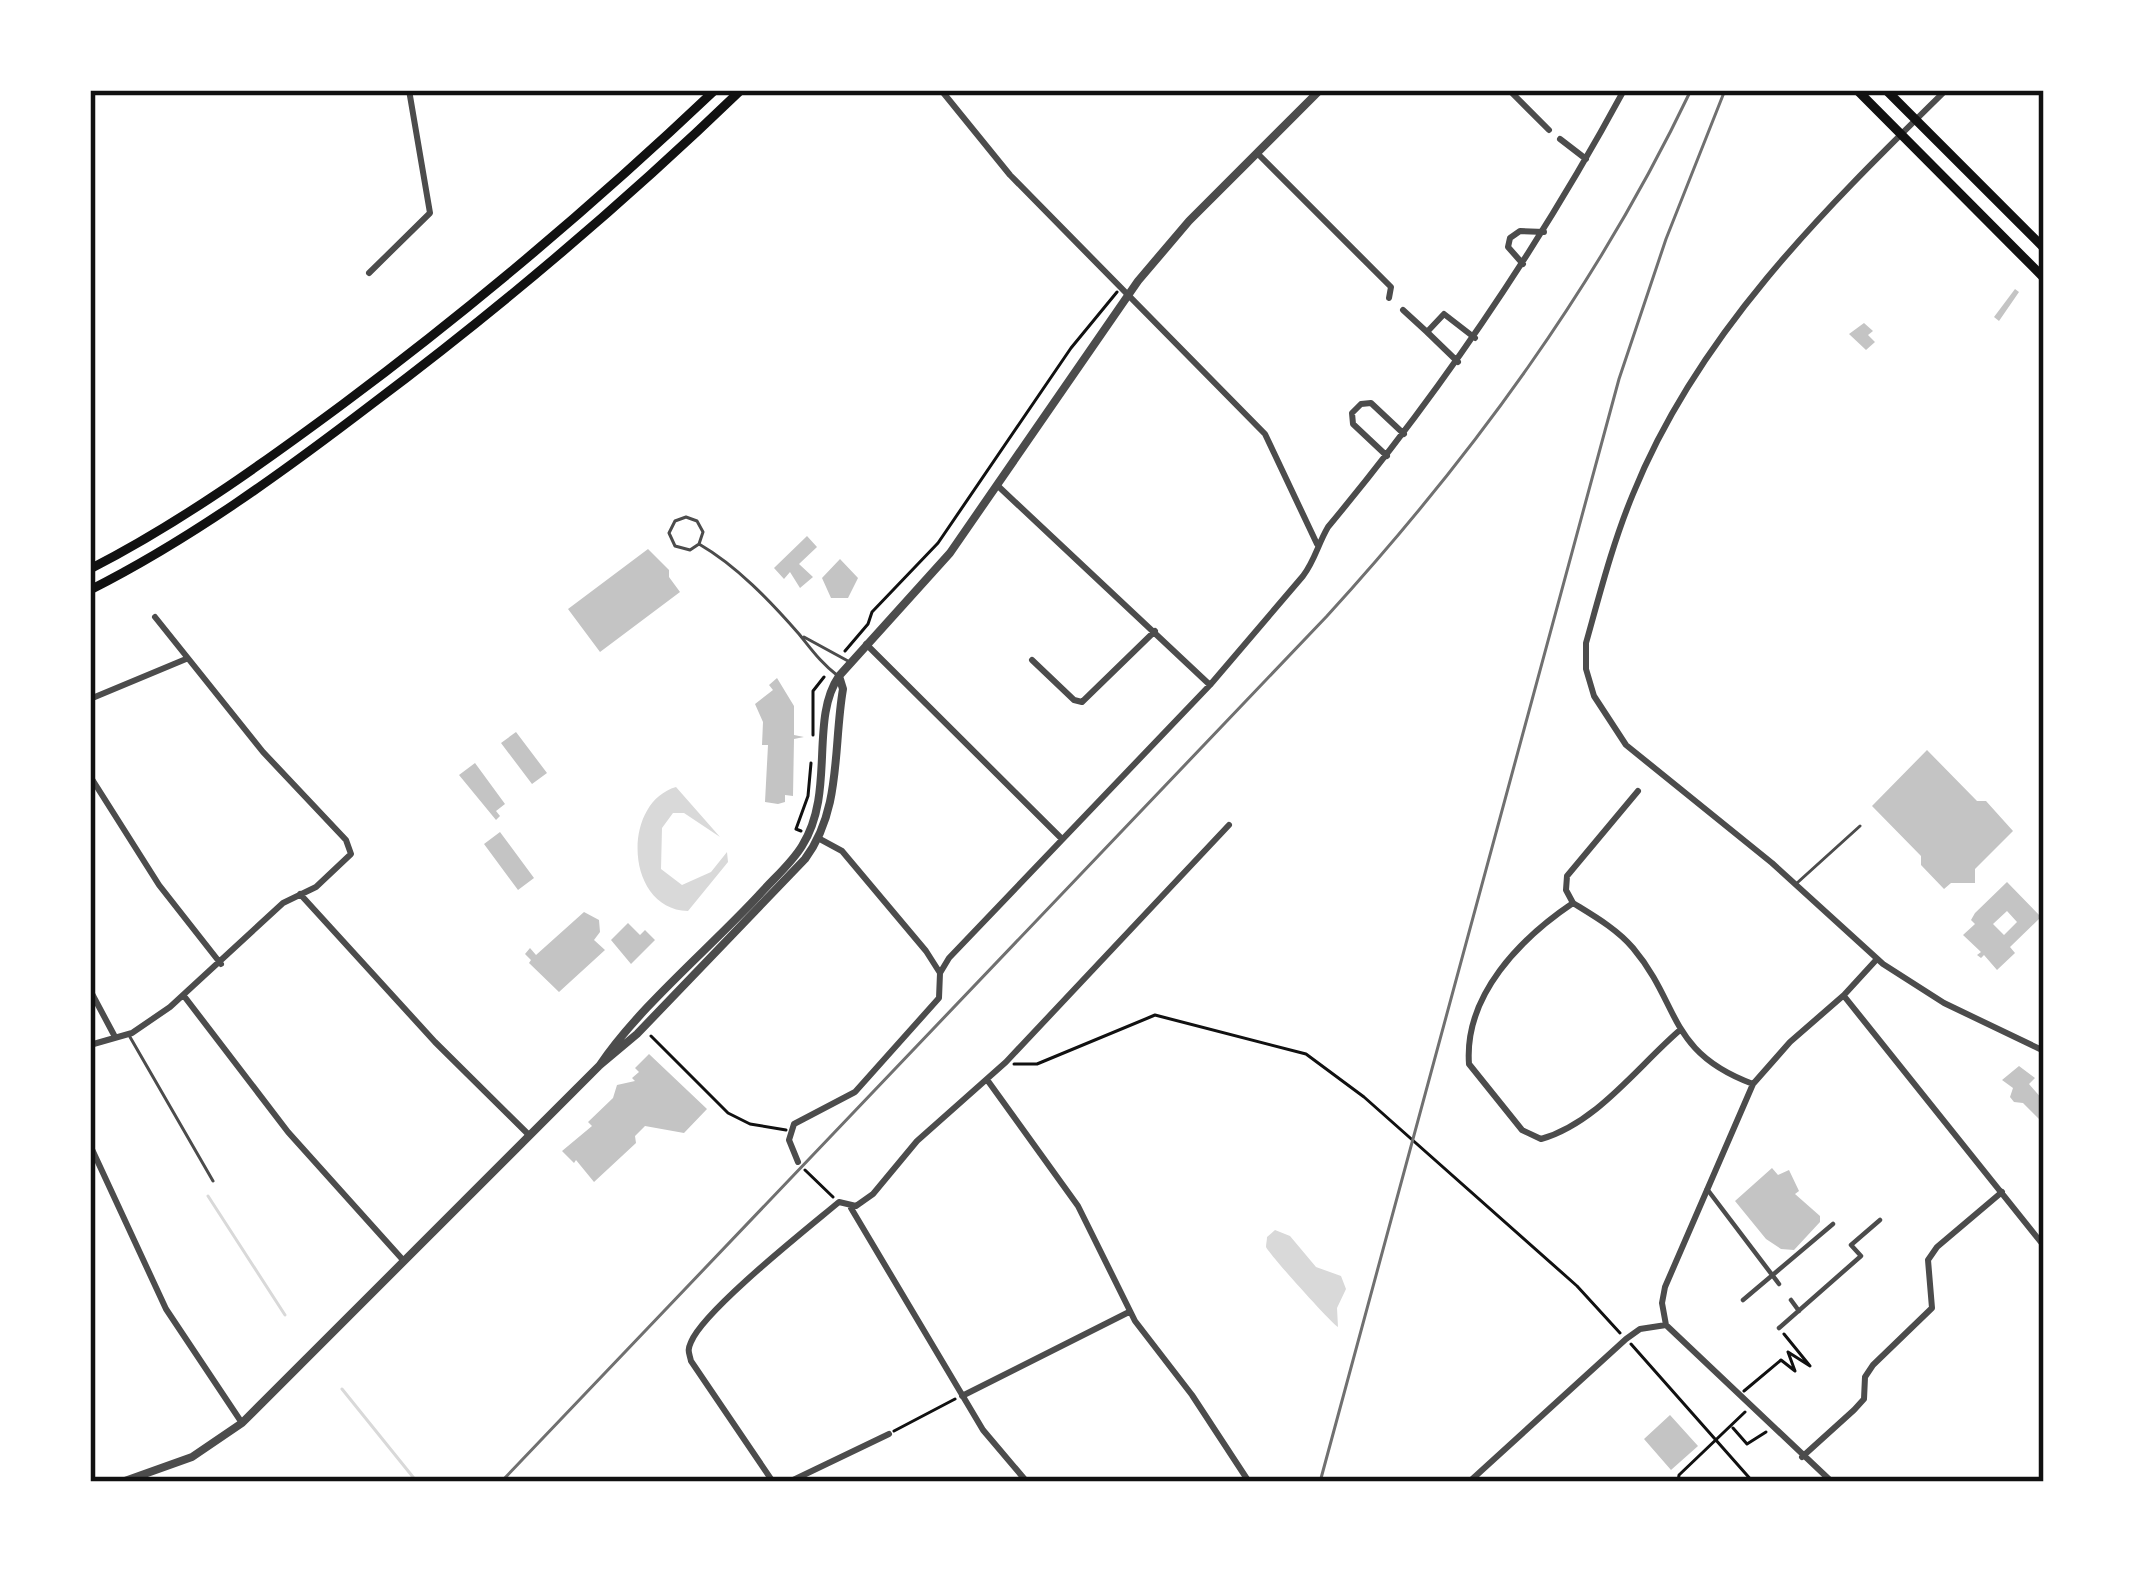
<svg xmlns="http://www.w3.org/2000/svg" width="2134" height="1572" font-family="'Titillium Web',sans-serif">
	<rect width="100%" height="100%" fill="#fff"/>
	<path fill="#d9d9d9" d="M676,787L720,837L684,813H673L662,828L661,869L682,885L711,872L727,852L728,862L688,911C625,909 621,803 676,787Z
		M1275,1230L1290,1236L1316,1267L1341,1276L1346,1289L1337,1308L1338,1327C1332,1324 1269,1254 1266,1247C1266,1244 1267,1240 1267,1237Z"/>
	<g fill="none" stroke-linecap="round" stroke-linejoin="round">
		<path stroke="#d9d9d9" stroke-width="3" d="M208,1196L285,1315
			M342,1389L417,1482"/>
	</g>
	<path fill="#c4c4c4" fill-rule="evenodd" d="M2015,289L2019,292L1999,321L1994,317Z
		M1864,323L1873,331L1868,335L1875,342L1866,350L1849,334Z
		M807,536L817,547L799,564L813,577L800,588L790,572L784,579L774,568Z
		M648,549L669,570V577L680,592L600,652L568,609Z
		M840,559L858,578L848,598H831L822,578Z
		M777,678L794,706V735L804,737L794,739L793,796L785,795V802L778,804L765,802L768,745H762L763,722L755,704L773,690L769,685Z
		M516,732L547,773L532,784L501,743Z
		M1927,750L1977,801H1986L2013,831L1975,869V883H1951L1944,889L1921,865V856L1872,806Z
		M475,763L505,804L496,811L500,816L496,820L459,775Z
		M500,832L534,878L518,890L484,844Z
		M2007,882L2041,917L2010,947L2015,953L1997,970L1984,955L1981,958L1977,955L1981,952L1963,935L1975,924L1971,920L1975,913ZM2007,911L2017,922L2004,935L1993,924Z
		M584,912L599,920L600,932L594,940L605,950L559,992L529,963L531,960L525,954L530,948L536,955Z
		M628,923L640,935L645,930L655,940L631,964L611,940Z
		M649,1054L707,1109L684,1133L645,1126L635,1136L636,1143L594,1182L576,1160L574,1163L562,1151L592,1126L588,1122L613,1098L617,1085L635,1081L632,1078L639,1072L635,1068Z
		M2019,1066L2035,1078L2029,1084L2044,1101V1124L2023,1103L2014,1102L2010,1097L2013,1088L2002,1080Z
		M1772,1168L1778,1175L1789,1170L1799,1191L1795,1194L1820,1216V1222L1794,1250L1781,1249L1766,1239L1735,1201Z
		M1670,1415L1698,1446L1671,1470L1644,1439Z"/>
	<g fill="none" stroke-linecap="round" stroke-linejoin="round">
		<path stroke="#111" stroke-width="3" d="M845,651L868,624L872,612L938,543L1071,348L1117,292
			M813,735V691L824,677
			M801,831L796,829L808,796L811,763
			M651,1036L728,1113L750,1124L786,1130
			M1014,1064H1037L1155,1015L1306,1054L1364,1097L1577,1286L1620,1333
			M805,1170L833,1197
			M1631,1344L1753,1482
			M1744,1391L1781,1360L1795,1371L1788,1352L1810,1366L1784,1334
			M1733,1428L1747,1444L1766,1432
			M894,1431L955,1399
			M1678,1482L1679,1475L1745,1412"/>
		<path stroke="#4c4c4c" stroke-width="3" d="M699,544L703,532L697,521L686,517L675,521L669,533L675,546L690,550L699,544C737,566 770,601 799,634C812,650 821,663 838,676
			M804,637L848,661
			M1797,883L1860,826
			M130,1037L213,1181"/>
		<path stroke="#4c4c4c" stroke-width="4.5" d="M1707,1189L1779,1284
			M1743,1300L1833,1224
			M1791,1300L1799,1311
			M1779,1328L1861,1256L1851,1245L1880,1220"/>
		<path stroke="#4c4c4c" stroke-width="6" d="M941,90L1010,175L1265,434L1317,544
			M1509,90L1549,130
			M1946,90C1824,210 1698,333 1633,494C1613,542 1600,593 1586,643V669L1594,696L1626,745L1772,863L1883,964L1944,1003L2044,1051
			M1560,139L1586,159
			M1257,153L1391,287L1389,298
			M1523,264L1508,247L1510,238L1520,231L1544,232
			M369,273L430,213L409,90
			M1403,310L1427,332
			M1458,362L1427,332L1444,314L1475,338
			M1387,456L1353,424L1352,413L1361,404L1371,403L1404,434
			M998,486L1210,685
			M866,644L1062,839
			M1032,660L1074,700L1082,702L1155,631
			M90,699L186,659
			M90,776L159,885L221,964
			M1638,791L1567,876L1566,890L1573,903C1521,938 1464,995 1469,1064L1522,1130L1541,1139C1597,1123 1638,1066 1680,1030
			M300,894L435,1042L529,1135
			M1573,903C1594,916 1617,929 1633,948C1681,1005 1667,1052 1753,1084
			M940,973L949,958L1210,685L1303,576C1315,560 1318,544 1328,527C1442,390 1539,247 1624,90
			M90,990L114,1035
			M184,996L288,1132L403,1260
			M1844,996L2044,1246
			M90,1045L132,1033L170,1007L283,903L316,887L351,854L346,840L263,752L155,617
			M988,1081L1078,1206L1135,1321L1192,1395L1249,1482
			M90,1145L166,1309L242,1423
			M798,1162L789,1140L794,1124L855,1092L939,998L940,973L926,951L842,851L818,838
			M851,1208L983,1430L1027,1482
			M1666,1325L1662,1303L1665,1287L1753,1084L1790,1042L1844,995L1877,959
			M1666,1325L1832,1482
			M962,1396L1129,1312
			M1802,1457L1854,1410L1864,1399L1865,1377L1873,1365L1932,1308L1928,1260L1937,1247L2002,1192
			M773,1482L691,1361C689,1352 687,1351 691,1342C704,1310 808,1228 839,1202L856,1206L873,1194L917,1141L1006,1062L1229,825
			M789,1482L889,1434
			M1469,1482L1626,1339L1640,1329L1666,1325"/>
		<path stroke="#4c4c4c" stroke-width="8" d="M600,1065C638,1008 710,948 759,895C773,879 791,864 802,846C836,792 809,720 839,676L950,553L1138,281L1189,221L1320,90
			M122,1482L192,1457L242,1423L600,1065L637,1034L805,859C842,809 833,747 843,689L839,676"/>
		<path stroke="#111" stroke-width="9" d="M1857,90L2044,278
			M1886,90L2044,248"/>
		<path stroke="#111" stroke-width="9" d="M90,569C180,523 262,464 343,404C473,307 597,202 715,90
			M90,590C191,539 283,472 372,404C501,307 625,202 741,90"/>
		<path stroke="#707070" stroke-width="3" d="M501,1482L1327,616C1472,457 1598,285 1691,90
			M1320,1482L1619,379L1666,239L1725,90"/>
	</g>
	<rect width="2134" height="1572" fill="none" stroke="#ffffff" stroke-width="186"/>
	<rect x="93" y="93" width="1948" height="1386" fill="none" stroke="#111" stroke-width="4.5"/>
</svg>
